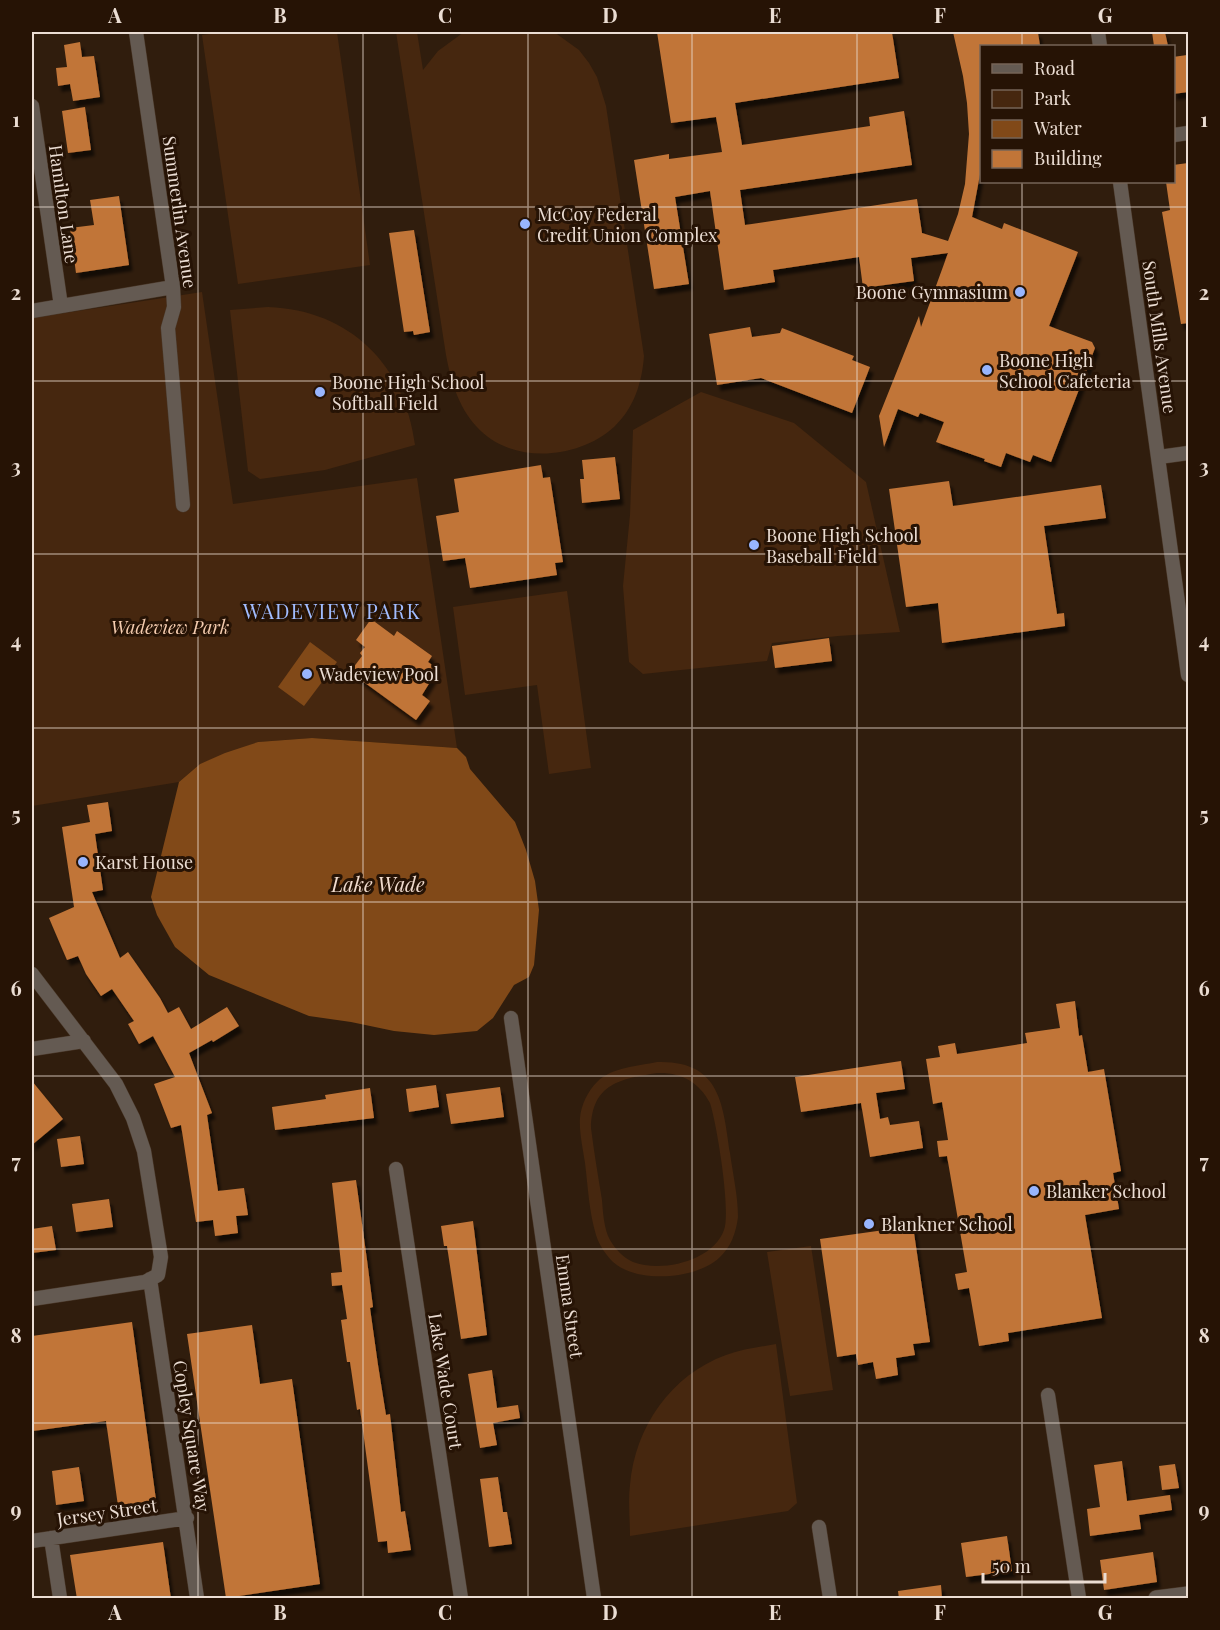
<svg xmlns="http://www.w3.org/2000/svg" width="1220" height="1630" font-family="'Playfair Display',serif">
	<defs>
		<filter id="shadow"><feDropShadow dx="3.5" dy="6" stdDeviation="1.5" flood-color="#0009"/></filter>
	</defs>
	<rect width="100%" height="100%" fill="#301d0d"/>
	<path fill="#46270f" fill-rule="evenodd" d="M223,32H337L370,265L238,284L202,35Z
		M396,32H417L423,70L438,51L464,32H554L579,50L589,63L597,77L606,106L644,356C642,383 634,408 614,427C578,460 510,465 476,426C458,406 451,381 446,355Z
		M202,292L233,504L417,478L457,748L312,738L258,742L200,764L179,782L32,806V318Z
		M268,307C350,310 405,365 415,445L325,470L260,479L248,471L230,310Z
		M701,392L794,423L866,482L900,632L838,636L772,643L767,661L643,674L629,662L623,586L630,515L633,430Z
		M567,591L591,768L549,774L537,685L465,695L453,607Z
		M657,1062C721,1060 723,1105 730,1153C733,1175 738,1196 738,1217C736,1233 731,1247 719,1258C697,1279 637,1284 613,1262C606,1255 599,1245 596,1235C589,1212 588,1187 585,1163C583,1149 579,1132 580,1118C581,1105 588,1091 597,1082C612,1067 638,1066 657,1062ZM657,1073C681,1072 699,1082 710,1103C717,1125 731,1211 724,1230C713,1261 662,1273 633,1262C624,1258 615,1249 610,1240C604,1229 603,1213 602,1200C598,1176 594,1152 591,1128C592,1083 621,1079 657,1073Z
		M811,1246L833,1390L790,1396L767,1252Z
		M776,1344L797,1503L788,1511L630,1536C630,1519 628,1502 630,1485C635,1427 671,1375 726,1355C742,1349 760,1347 776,1344Z"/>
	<path fill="#814918" d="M310,642L337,662L304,706L278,687Z
		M312,738L457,748L466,757L470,769L515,822L526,850L535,881L539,910L534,965L529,977L514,985L493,1018L477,1031L434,1035L394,1031L351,1022L309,1016L209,975L175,947L157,915L151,897L179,782L200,764L225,753L258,742Z"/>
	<path fill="#c17538" filter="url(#shadow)" d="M657,32H892L899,78L735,103L742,145L870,126L869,117L904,111L912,165L740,190L745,225L917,199L922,233L948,241L958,214L965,184L969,134L967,103L963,76L953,32H1038L1040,46H981V169L972,217L1002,229L1004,223L1078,252L1049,326L1092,342L1095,348L1051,462L1033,455L1030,462L1006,453L1001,467L984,461L985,459L936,442L944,422L920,413L918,417L898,409L884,447L879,416L919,316L921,327L948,253L911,258L914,281L863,288L859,257L773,270L775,282L724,290L710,191L675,197L689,284L654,289L634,160L669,154V159L722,152L716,117L671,123Z
		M1152,32H1165L1168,46H1154Z
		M80,42L82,57L94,56L100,97L73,101L70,84L58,86L56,68L67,67L64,45Z
		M1187,55L1188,92L1173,94V57Z
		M85,107L91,150L68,153L62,111Z
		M1188,163V323L1181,324L1162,212L1170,210L1166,182H1173V165Z
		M119,196L129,265L76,273L70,228L94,225L90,200Z
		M414,230L430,332L414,335L413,331L404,332L389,233Z
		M750,327L752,337L780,333L782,328L854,356L852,360L870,367L852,413L761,378L717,385L709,334Z
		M615,457L620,499L582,503L580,479H584L582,460Z
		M541,465L543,478L550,477L563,562L555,563L557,575L470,588L465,558L443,561L436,516L459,512L454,479Z
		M949,481L953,506L1101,485L1106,518L1044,526L1057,614L1064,613L1065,626L942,643L938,603L906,607L889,489Z
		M371,619L394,636L397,631L432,656L428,662L438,669L422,695L430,701L416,720L350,672L362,656L360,653L365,647L356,640Z
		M829,638L832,661L775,668L772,646Z
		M108,802L112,831L95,834L103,890L92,892L120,958L128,952L160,998L168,1013L179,1007L191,1029L227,1007L239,1026L213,1042L212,1040L189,1053L212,1113L207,1115L218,1191L244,1188L248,1215L236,1216L238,1233L215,1236L213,1220L196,1222L181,1125L171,1128L154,1084L175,1077L153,1036L139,1044L128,1024L134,1021L112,989L101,996L86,974L78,956L67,960L49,918L74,907L62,827L90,822L87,805Z
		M1075,1001L1079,1036L1082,1035L1088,1072L1104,1069L1121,1171L1113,1173L1119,1209L1085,1215L1102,1318L1008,1333L1009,1341L979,1346L969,1288L958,1290L955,1274L967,1272L947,1156L939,1157L937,1141L948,1140L942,1102L933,1104L926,1059L940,1057L938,1046L955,1043L957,1054L1027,1043L1025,1033L1060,1028L1056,1004Z
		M901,1061L905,1089L876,1093L880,1119L888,1117L890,1125L919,1121L923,1148L870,1157L861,1103L801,1112L795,1077Z
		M32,1081L63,1119L32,1145Z
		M436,1085L439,1107L409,1112L406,1089Z
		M500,1087L504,1117L451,1124L446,1094Z
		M370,1088L374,1118L275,1130L272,1107L326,1099L325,1095Z
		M80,1136L84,1164L61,1167L57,1139Z
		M356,1180L367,1260L373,1307L370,1308L378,1365L386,1415L390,1414L401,1512L405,1511L411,1550L388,1553L387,1541L378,1542L360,1409L357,1410L350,1362H347L341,1320L347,1319L342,1285L332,1286L331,1273L342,1272L332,1183Z
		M109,1199L113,1227L76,1232L72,1204Z
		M473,1221L487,1335L461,1339L447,1246H444L441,1226Z
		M52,1226L56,1250L32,1253V1229Z
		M913,1226L930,1342L913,1344L915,1355L896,1358L898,1375L876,1379L873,1362L858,1365L856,1354L837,1357L820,1239Z
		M132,1322L156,1500L118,1506L106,1421L33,1431L32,1336Z
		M252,1325L260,1384L292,1379L320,1584L226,1598L187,1334Z
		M492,1370L497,1408L518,1405L520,1418L493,1423L497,1445L480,1448L468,1374Z
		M1122,1461L1127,1501L1170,1495L1172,1510L1139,1515L1141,1529L1090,1536L1087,1509L1100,1507L1094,1465Z
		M1175,1464L1179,1488L1162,1490L1159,1466Z
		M79,1467L84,1501L56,1505L52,1471Z
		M498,1477L503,1512H507L512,1544L489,1547L480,1479Z
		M1007,1536L1012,1571L966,1577L961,1543Z
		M163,1542L171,1599H77L70,1555Z
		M1153,1552L1157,1582L1104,1590L1100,1560Z
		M941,1585L942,1599H899L898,1591Z"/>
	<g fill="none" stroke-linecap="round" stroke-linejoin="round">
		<g stroke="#4a3829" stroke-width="15">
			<path id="minor" d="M136,32L173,287L174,307L168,328L183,505
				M1098,32L1100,46
				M32,106L61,306
				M1174,135L1188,133
				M1120,182L1188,675
				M32,311L173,287
				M1159,457L1188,453
				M32,974L116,1084L133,1118L144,1151L161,1257L158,1275L145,1282L32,1299
				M511,1018L594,1598
				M32,1049L84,1041
				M396,1169L461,1598
				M150,1279L197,1598
				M1048,1395L1079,1598
				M819,1527L830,1598
				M51,1538L60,1598
				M32,1541L187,1518"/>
		</g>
		<g stroke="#4a3829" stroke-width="16">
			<path id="tertiary" d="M1156,1598L1188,1594"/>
		</g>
		<use href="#minor" stroke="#645a52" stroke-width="14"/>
		<use href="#tertiary" stroke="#645a52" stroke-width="15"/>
	</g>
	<path fill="none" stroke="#ebddd3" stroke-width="1.5" stroke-opacity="0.55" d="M198,32V1598M363,32V1598M528,32V1598M692,32V1598M857,32V1598M1022,32V46M1022,182V1598M32,207H1188M32,381H1188M32,554H1188M32,728H1188M32,902H1188M32,1076H1188M32,1249H1188M32,1423H1188"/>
	<g fill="#98b5fd" stroke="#261305" stroke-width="2">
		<circle cx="525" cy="224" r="6"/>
		<circle cx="1020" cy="292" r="6"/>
		<circle cx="987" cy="370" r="6"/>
		<circle cx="320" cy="392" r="6"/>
		<circle cx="754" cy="545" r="6"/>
		<circle cx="307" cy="674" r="6"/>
		<circle cx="83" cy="862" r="6"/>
		<circle cx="1034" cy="1191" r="6"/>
		<circle cx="869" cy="1224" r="6"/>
	</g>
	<g text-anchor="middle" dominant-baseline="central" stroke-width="6" stroke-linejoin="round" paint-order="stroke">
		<g font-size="18" fill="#ebddd3" stroke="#261305">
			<text transform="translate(64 204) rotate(82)">Hamilton Lane</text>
			<text transform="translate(180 212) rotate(82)">Summerlin Avenue</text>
			<text transform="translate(1160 337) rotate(82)">South Mills Avenue</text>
			<text transform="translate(570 1306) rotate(82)">Emma Street</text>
			<text transform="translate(446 1381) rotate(81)">Lake Wade Court</text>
			<text transform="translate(192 1436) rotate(81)">Copley Square Way</text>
			<text transform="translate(107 1512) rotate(-8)">Jersey Street</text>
		</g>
		<g font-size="18" fill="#ebddd3" stroke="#261305" text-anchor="start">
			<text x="537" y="214">McCoy Federal<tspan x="537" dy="21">Credit Union Complex</tspan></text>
			<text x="1008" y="292" text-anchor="end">Boone Gymnasium</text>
			<text x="999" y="360">Boone High<tspan x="999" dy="21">School Cafeteria</tspan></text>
			<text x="332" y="382">Boone High School<tspan x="332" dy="21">Softball Field</tspan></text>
			<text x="766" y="535">Boone High School<tspan x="766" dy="21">Baseball Field</tspan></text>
			<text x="319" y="674">Wadeview Pool</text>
			<text x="95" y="862">Karst House</text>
			<text x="1046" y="1191">Blanker School</text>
			<text x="881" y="1224">Blankner School</text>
		</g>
		<g font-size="18" font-style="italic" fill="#f5ccaf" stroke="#261305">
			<text x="170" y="627">Wadeview Park</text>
		</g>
		<g font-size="20" letter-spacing="1.5" fill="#a1bcff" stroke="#261305">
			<text x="332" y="610">WADEVIEW PARK</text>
		</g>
		<g font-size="20" font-style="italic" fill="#f1dcce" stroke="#261305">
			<text x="378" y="883">Lake Wade</text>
		</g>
	</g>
	<rect width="1220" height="1630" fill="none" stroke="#261305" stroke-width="66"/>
	<rect x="980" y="45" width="195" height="138" fill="#261305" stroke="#756457" stroke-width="1.5"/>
	<rect x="992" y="64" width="30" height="9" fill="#645a52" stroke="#756457" stroke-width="1.5"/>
	<text x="1034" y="75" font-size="18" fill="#ebddd3">Road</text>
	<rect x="992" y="90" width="30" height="18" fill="#46270f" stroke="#756457" stroke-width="1.5"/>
	<text x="1034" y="105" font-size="18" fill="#ebddd3">Park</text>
	<rect x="992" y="120" width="30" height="18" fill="#814918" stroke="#756457" stroke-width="1.5"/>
	<text x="1034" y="135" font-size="18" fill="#ebddd3">Water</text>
	<rect x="992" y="150" width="30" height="18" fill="#c17538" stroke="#756457" stroke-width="1.5"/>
	<text x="1034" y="165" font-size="18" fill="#ebddd3">Building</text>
	<path d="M983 1573v9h122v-9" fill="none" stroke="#ebddd3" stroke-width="3"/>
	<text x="992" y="1573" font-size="18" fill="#ebddd3" stroke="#261305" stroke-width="4.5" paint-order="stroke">50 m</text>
	<rect x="33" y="33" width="1154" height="1564" fill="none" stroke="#ebddd3" stroke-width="2"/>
	<g font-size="20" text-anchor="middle" font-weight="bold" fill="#ebddd3">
		<text x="115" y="23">A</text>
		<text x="280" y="23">B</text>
		<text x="445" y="23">C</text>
		<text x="610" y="23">D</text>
		<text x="775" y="23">E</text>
		<text x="940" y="23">F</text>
		<text x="1105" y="23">G</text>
		<text x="16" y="127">1</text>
		<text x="1204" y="127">1</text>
		<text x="16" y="300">2</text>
		<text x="1204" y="300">2</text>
		<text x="16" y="474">3</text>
		<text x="1204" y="474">3</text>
		<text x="16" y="648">4</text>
		<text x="1204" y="648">4</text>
		<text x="16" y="822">5</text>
		<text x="1204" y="822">5</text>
		<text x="16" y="996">6</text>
		<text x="1204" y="996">6</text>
		<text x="16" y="1169">7</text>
		<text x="1204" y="1169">7</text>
		<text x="16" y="1343">8</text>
		<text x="1204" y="1343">8</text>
		<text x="16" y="1517">9</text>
		<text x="1204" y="1517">9</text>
		<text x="115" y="1620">A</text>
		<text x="280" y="1620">B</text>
		<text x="445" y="1620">C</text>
		<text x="610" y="1620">D</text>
		<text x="775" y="1620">E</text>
		<text x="940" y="1620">F</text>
		<text x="1105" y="1620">G</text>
	</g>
</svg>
